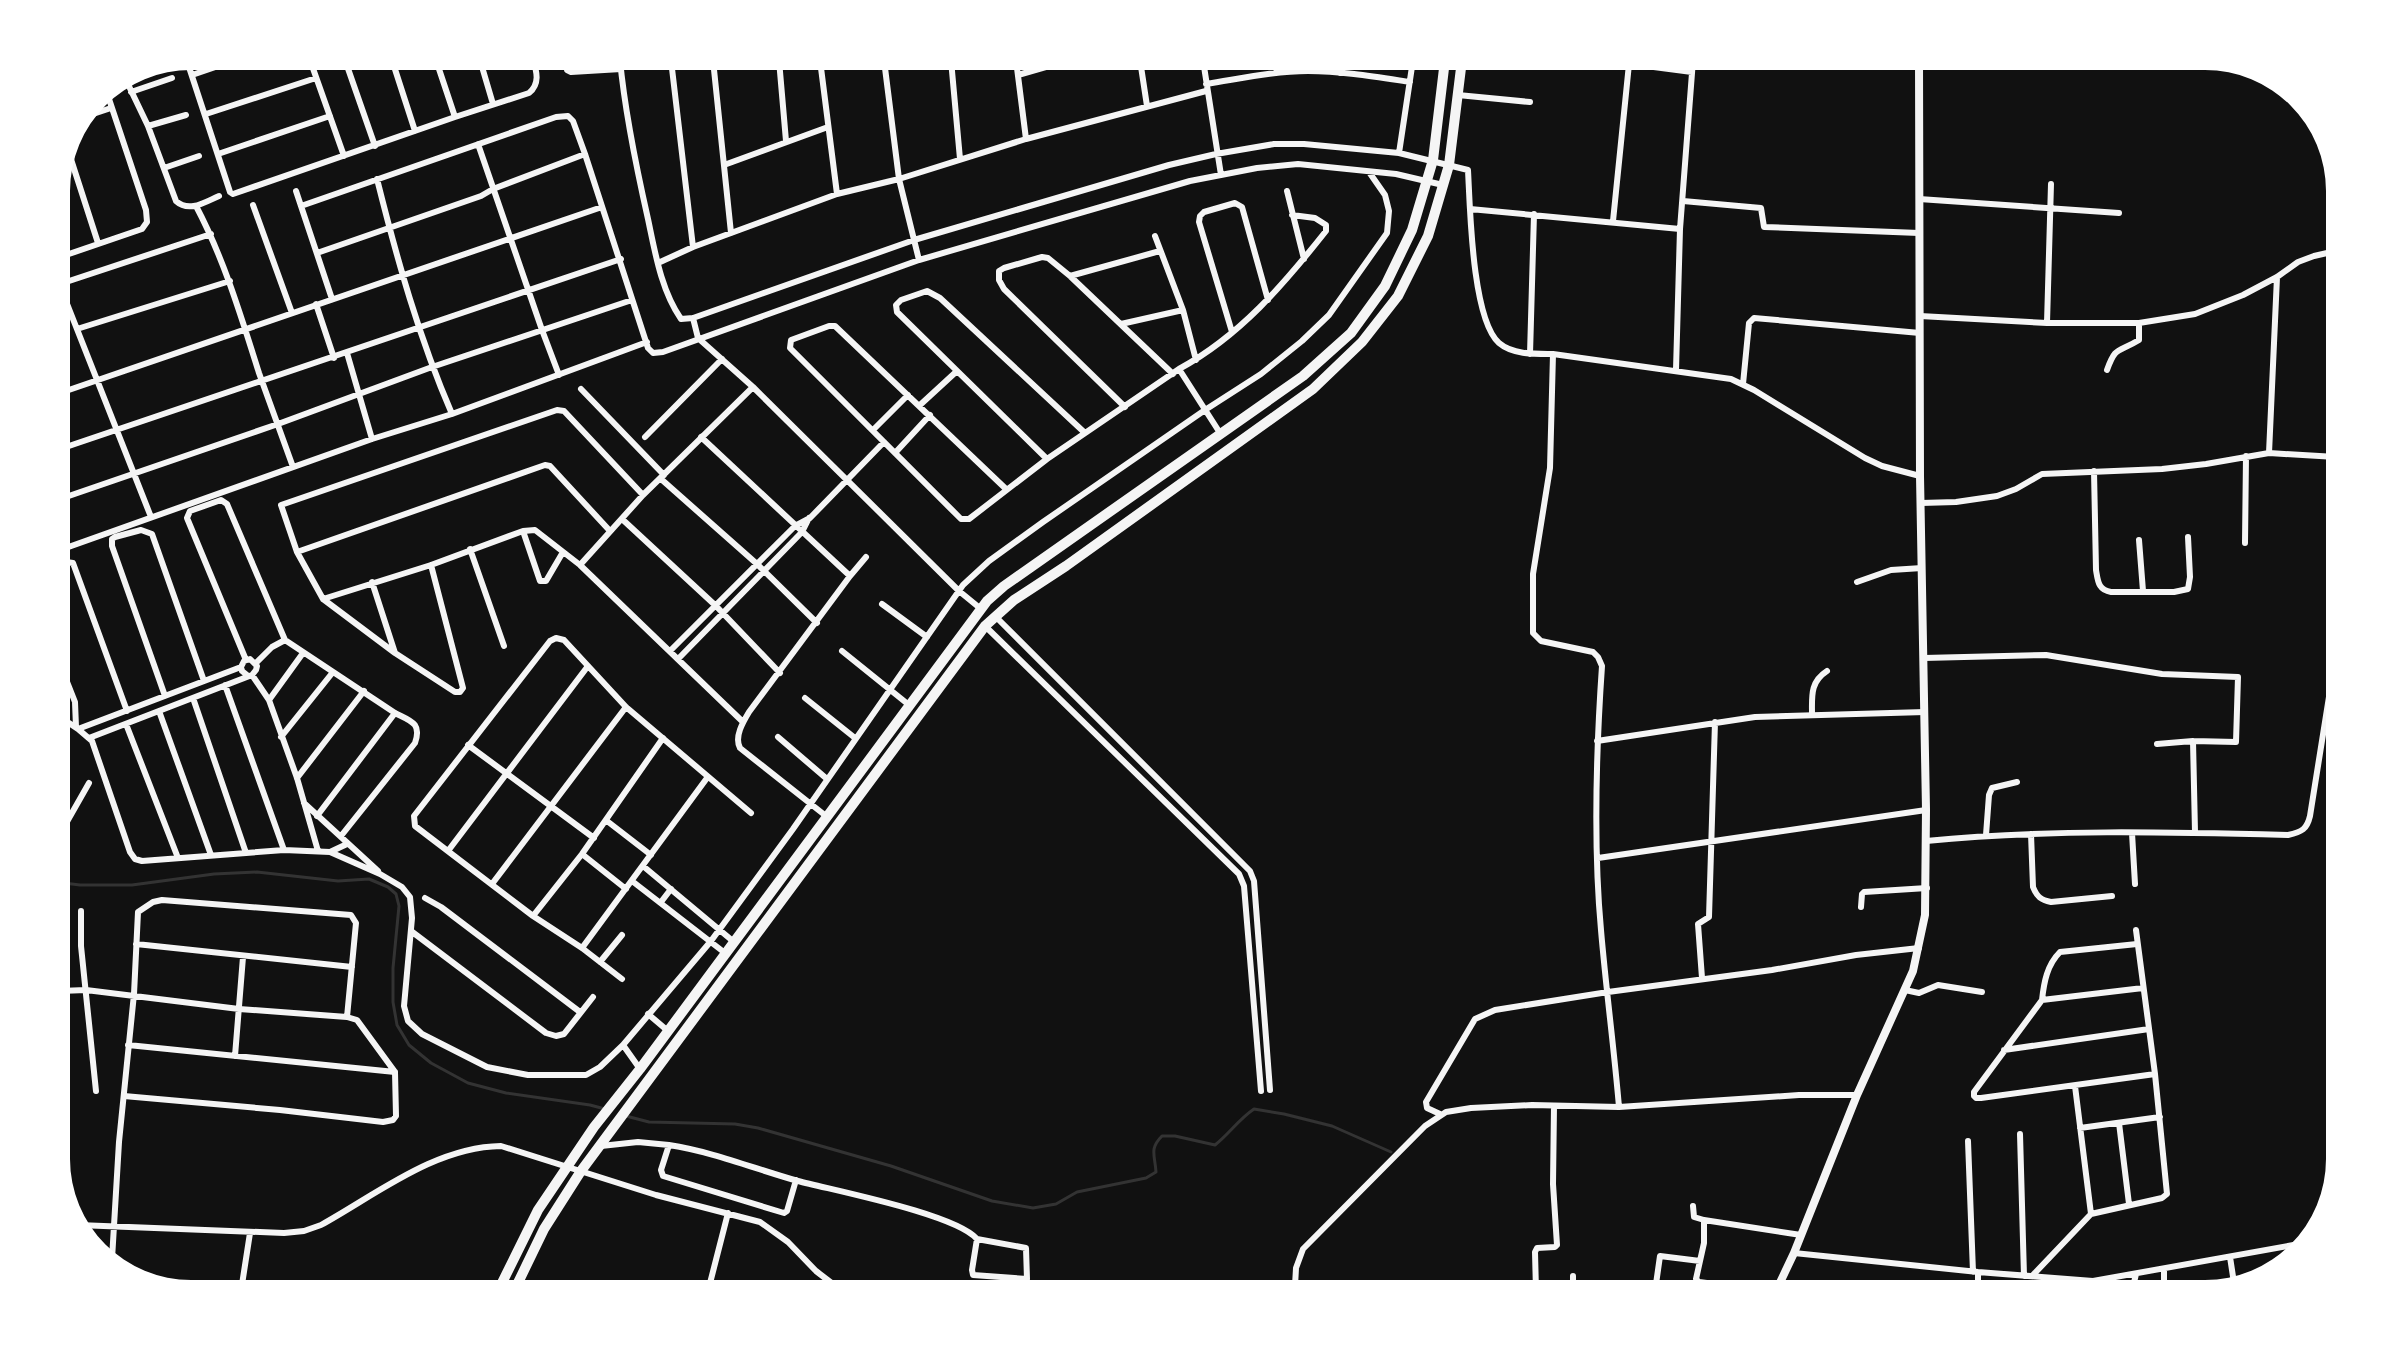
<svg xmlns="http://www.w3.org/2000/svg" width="2396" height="1351" font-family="Karla,sans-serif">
	<rect width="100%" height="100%" fill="#111"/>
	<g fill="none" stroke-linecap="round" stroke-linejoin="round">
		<path stroke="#333" stroke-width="3" d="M60,879L64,883L80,885H132L214,874L257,872L338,881L369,879L388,887L396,894L399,906L393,968V1002L397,1025L409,1045L431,1063L468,1083L506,1093L590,1105L605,1109
			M626,1116L649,1122L735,1124L758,1128L891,1166L992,1201L1033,1208L1056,1204L1077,1192L1146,1178L1156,1172C1155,1155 1149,1149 1162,1136H1175L1215,1145C1229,1134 1239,1119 1254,1109L1284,1114L1332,1126L1391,1152"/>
		<path stroke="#f5f5f5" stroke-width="6" d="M310,60L344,156
			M345,60L375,146
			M392,60L415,131
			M436,60L455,117
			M480,60L493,104
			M566,60L567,70L571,72L621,69
			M620,60C625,113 636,166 648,219C655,252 661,290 681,319L693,318L914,240L1169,165L1216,154L1274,144H1304L1399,153L1468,170C1470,207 1472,319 1499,343C1513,355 1536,354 1553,354L1731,379L1754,390L1865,458L1882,466L1920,476
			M671,60L693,247
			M713,60L731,233
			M779,60L786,141
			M820,60L837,194
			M884,60L899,179L919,260
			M951,60L960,159
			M1016,60L1026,139
			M1140,60L1147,106
			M1203,60L1221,175
			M1275,60L1277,73
			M1600,60L1692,72
			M187,61L230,192L233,194L455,117L529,93C540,84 537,72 533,60
			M1340,73L1341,60
			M192,75L236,60
			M1018,75L1070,60
			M126,80L148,126L176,201C189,213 205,202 219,196
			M1206,84C1239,79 1274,71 1308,71C1342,71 1377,77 1410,82
			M131,92L172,78
			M1458,95L1530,102
			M206,114L316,78
			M87,116L111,108
			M148,126L186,115
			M478,144L542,330L559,375
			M68,150L98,243
			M1399,153L1413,60
			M218,154L330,116
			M724,165L828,127
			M164,168L199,156
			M377,179C397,259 419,338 452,414
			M296,191L332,299
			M1287,191L1304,259
			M1919,199L2119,213
			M1683,201L1761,208L1764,227L1919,233
			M253,205L292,313
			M196,206C224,259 241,316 259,373C270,404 282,436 293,467
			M301,206L556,117L568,116L573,121L585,154L648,348L653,353L663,352L919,260L1190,181L1257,168L1298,164L1396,174L1443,185
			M1470,209L1680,229
			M1613,221L1629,64
			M1155,236L1183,310L1196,360
			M317,253L481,196L493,189L585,154
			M60,257L142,229L147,222L146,210L107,93
			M658,263L693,247L837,194L899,179L1026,139L1206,91
			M1070,276L1160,251
			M60,284L211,234
			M60,286L151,517
			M316,304L334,358
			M1920,316L2047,323H2139L2195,314L2243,295L2277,277L2298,262L2314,256L2336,251
			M693,318L698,338L753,387L959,591L981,609
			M2047,323L2051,184
			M1121,324L1183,310
			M77,329L230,281
			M1232,332L1199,222L1200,216L1204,212L1235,203L1242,207L1268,300
			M347,353L372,439
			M1530,354L1534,214
			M1553,354L1550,468L1533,574V633L1541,641L1593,652L1598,657L1602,666C1596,753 1593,843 1601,930C1606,989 1614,1048 1619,1107
			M1179,369L1220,433
			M1676,370L1680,229L1693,60
			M2107,370C2116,345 2118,353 2139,340V323
			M1743,384L1749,323L1754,318L1920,333
			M581,389L664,475
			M60,393L602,207
			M920,405L957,371
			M1125,407L1004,289L999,280V271L1004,268L1042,257L1048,258L1070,276L1173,374
			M873,430L908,395
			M645,437L722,359
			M701,437L850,576
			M60,449L621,259
			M895,453L930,415
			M2269,453L2277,277
			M1047,459L897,312L896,305L901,300L927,291L940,298L1085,433
			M2094,471L2096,570C2098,581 2098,590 2111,592H2174L2188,589L2190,577L2188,537
			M661,479L757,564L817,623
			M1006,489L835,326H829L791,340L790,348L961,519H969L1047,459L1179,369C1240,336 1284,284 1326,231V225L1315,218L1292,215
			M60,499L278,424L432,367L632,300
			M1921,503L1956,502L1997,496L2016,489L2042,474L2162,469L2206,464L2269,453L2336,457
			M622,519L716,606L780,673
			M523,531L540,581H546L563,552
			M2139,540L2143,591
			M2245,543L2246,456
			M470,549L504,646
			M60,550L372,439L452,414L647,342
			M297,552L545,465L550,466L610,531
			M60,561L73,563L127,711
			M431,565L463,688L460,692H455L395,653L323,599L297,552L281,505L557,410L564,411L643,495
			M580,565L643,495L753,387
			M372,582L395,653
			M1857,582L1891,570L1922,568
			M323,599L431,565L523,531L535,530L580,565L743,722
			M882,604L927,637
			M995,616L1250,871L1254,881L1270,1090
			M985,626L1239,874L1244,886L1261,1091
			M671,650L795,526L810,518L884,442
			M842,651L909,705
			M679,658L802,532L809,518
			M1924,658L2046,655L2162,674L2238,677L2236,742L2193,741L2195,832
			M246,660L187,518L190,511L221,500L227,504L285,640L395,713C411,721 422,723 415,743L341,836
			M256,663L272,647L285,640
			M60,664L75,702L76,727
			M252,675L269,700L297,778L318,851
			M225,685L284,850
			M165,696L112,546V539L115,537L141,530L152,534L204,681
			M193,698L246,853
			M805,698L855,738
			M269,700L303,653
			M159,711L211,855
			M1812,714C1812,696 1810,682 1827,671
			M60,717L78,729L92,741L130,852L135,859L142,861L284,850L330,852L347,844
			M126,724L178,858
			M78,729L241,667
			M281,737L333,672
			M778,737L827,779
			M89,738L252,675L256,670L257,666L250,659L244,661L241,667L242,671L247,675
			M1597,741L1755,717L1925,712
			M2157,744L2193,741
			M468,745L594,838
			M297,778L364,691
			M304,803L378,871
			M317,816L395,713
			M826,816L740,748C734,737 743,722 749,712L850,576L866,557
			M607,821L651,855
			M2132,833L2135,884
			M60,834L89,783
			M2031,834L2033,887C2037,897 2041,900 2051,902L2112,896
			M1986,835L1989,795L1992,788L2017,782
			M1926,841C2046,829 2168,832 2288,835C2302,832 2307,829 2310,816L2336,653
			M448,851L588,666
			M330,852L380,874L402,887L410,897L412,918L404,1006L408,1021L422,1034L487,1067L528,1075H586L600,1067L623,1045L711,941L793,829L963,585L989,561L1043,522L1205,410L1261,374L1302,341L1329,315L1387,233L1389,211L1385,195L1369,172
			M582,854L626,889
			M1598,858L1926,810
			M643,866L734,942
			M632,881L725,953
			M492,884L626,707
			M425,898L441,907L580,1012
			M661,902L671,889
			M1861,907L1862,894L1864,892L1927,888
			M81,911V946L96,1091
			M533,916L582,854L663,738
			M411,931L546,1033L556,1036L564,1034L593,997
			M136,944L352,967
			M582,948L707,778
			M600,962L622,935
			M1702,978L1698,924L1709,917L1715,722
			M622,979L582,948L533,916L415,826L414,816L550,641L556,638L564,640L626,707L751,813
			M2143,988L2042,1000L1974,1092V1096L1976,1098H1981L2155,1074
			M1905,990L1919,993L1938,985L1982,992
			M60,991L86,990L239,1009L347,1017L357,1020L395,1072L396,1116L393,1120L383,1122L280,1110L124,1096
			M2042,1000C2044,982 2047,965 2060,952L2137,944
			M648,1014L668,1031
			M128,1045L395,1072
			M623,1045L640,1069
			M2004,1050L2149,1029
			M235,1056L243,957
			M2075,1086L2091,1214
			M1440,1114L1427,1108L1426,1102L1475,1019L1495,1010L1608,992L1772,970L1856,955L1919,948
			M2119,1123L2129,1204
			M2080,1128L2160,1117
			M2020,1134L2024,1276
			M1968,1141L1973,1272
			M669,1145C714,1152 755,1169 798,1181C836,1191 955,1214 977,1239L1026,1248L1027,1279L973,1275L972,1270L977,1239
			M601,1146L638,1142L669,1145L661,1170L663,1176L784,1213L787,1211L796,1180
			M1693,1206L1694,1217L1704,1220V1243L1696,1279L1699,1282L1769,1291
			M1704,1220L1801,1235
			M78,1225L284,1233L304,1231L321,1225C377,1194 435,1147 501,1146L656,1195L760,1222L788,1242L816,1271L842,1291
			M1794,1253L1978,1272L2093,1281L2299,1244
			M2230,1257L2234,1283
			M112,1259L119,1142L134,994L138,912L153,902L162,900L351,915L356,923L347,1017
			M1573,1276V1291
			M2032,1276L2091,1214L2162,1198L2167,1194L2155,1074L2136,930
			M1295,1286L1296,1268L1303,1249L1425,1126L1446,1112L1471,1108L1532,1105L1619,1107L1799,1095H1857
			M241,1291L250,1233
			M708,1291L728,1213
			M1277,1291L1295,1286L1326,1291
			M1536,1291L1535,1252L1537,1248L1555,1247L1557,1245L1553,1184L1554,1106
			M1655,1291L1660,1256L1700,1261
			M1978,1291V1272
			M2132,1291L2136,1274
			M2164,1291V1269"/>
		<path stroke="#f5f5f5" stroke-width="8" d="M1776,1291L1794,1253L1857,1095L1913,971L1925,915L1926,810L1920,476L1919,60"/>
		<path stroke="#f5f5f5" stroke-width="10" d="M498,1291L538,1210L594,1127L640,1069L987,601L1004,586L1303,376L1351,333L1385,286L1412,230L1433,160L1445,60
			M514,1291L544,1229L581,1171L985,626L1014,600L1066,566L1313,389L1362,342L1398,296L1428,236L1449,165L1462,60"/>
	</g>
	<path d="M0 0H2396V1351H0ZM191 70H2205A121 121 0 0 1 2326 191V1159A121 121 0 0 1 2205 1280H191A121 121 0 0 1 70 1159V191A121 121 0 0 1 191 70Z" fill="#fff" fill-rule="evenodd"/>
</svg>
